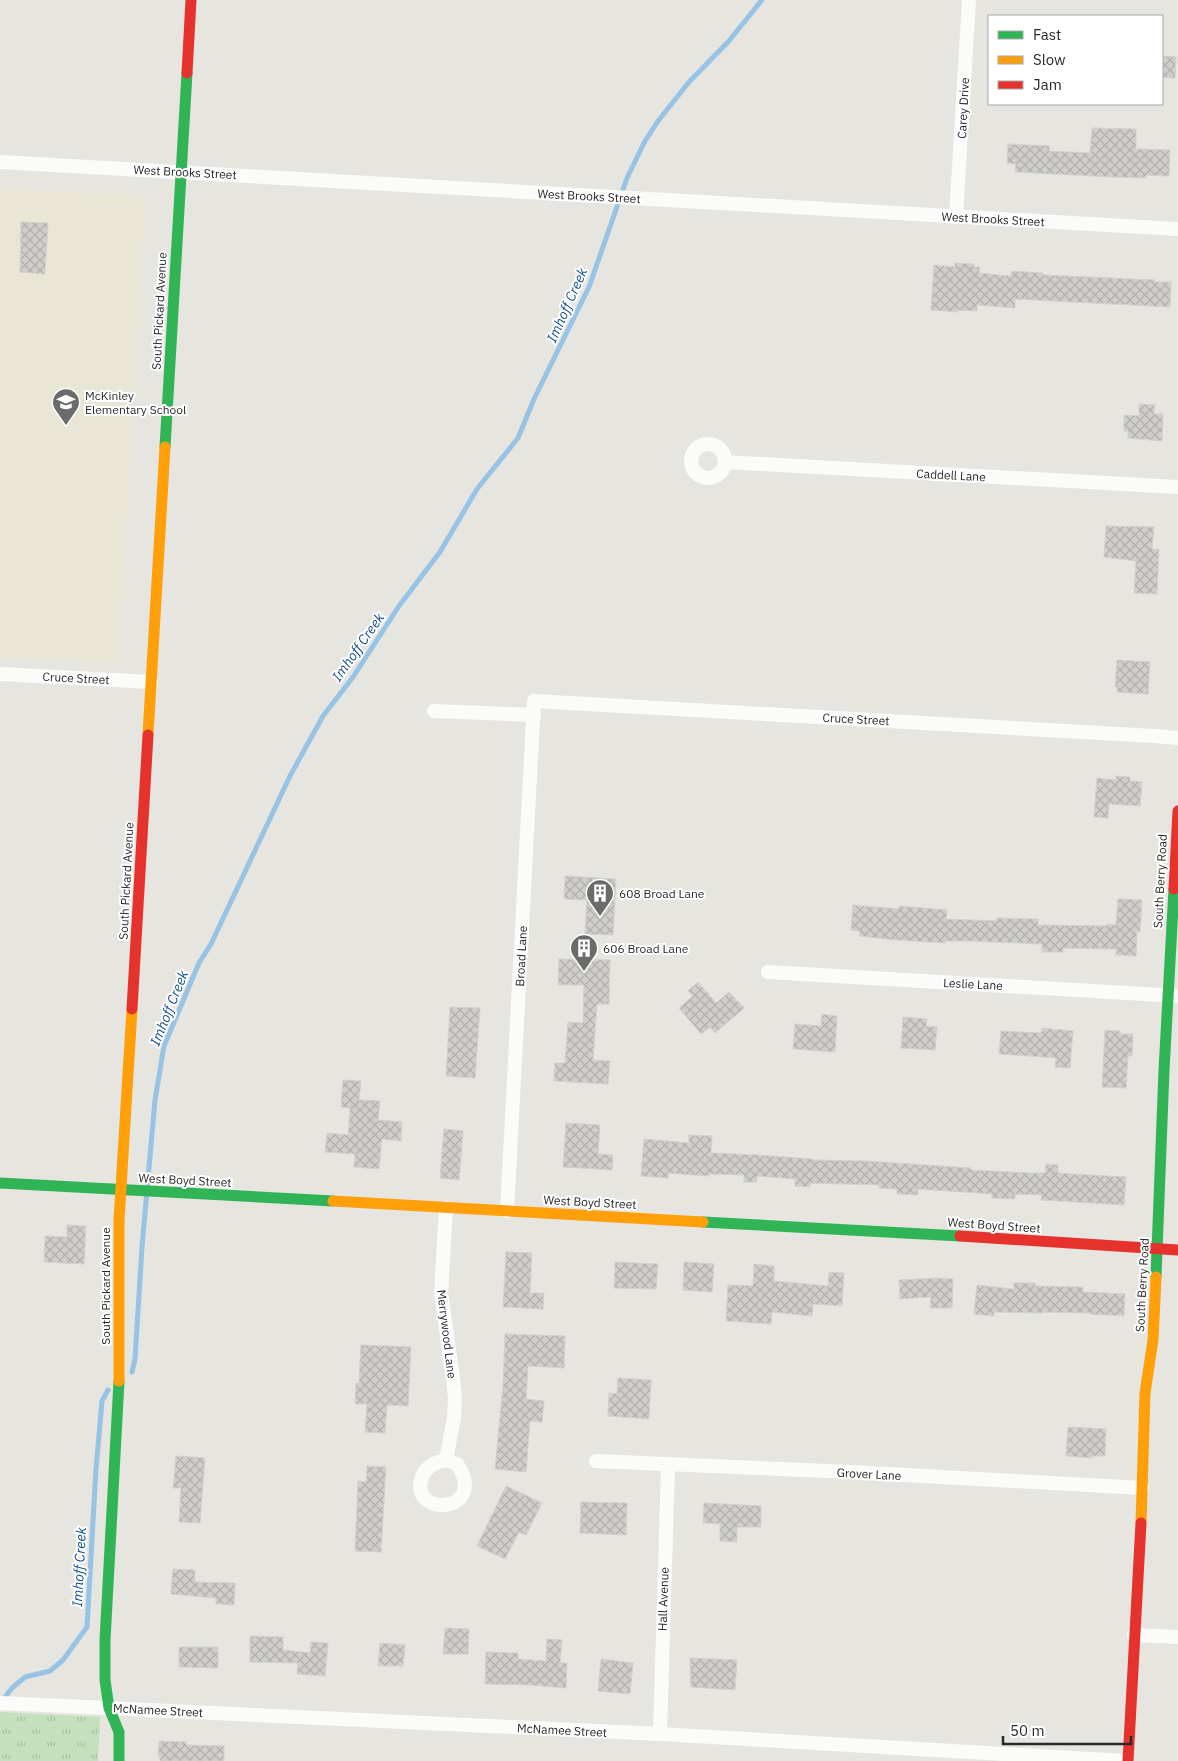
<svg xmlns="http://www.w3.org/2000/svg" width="1178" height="1761" font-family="'IBM Plex Sans',sans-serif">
	<defs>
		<pattern id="grass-tufts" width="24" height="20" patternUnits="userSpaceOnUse" patternTransform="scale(1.25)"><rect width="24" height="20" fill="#c3e1bb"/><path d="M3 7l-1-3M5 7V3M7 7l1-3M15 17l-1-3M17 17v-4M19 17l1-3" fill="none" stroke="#a8c1a1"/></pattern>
		<pattern id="building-cross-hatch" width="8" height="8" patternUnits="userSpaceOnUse" patternTransform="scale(1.25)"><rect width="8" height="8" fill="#cfcecb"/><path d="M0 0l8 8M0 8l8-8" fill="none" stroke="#b2b1ae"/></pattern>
	</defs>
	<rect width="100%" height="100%" fill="#e6e5e0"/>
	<path fill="#e9e6d5" d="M0,188L145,196L118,663L0,657Z"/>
	<path fill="url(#grass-tufts)" d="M0,1712L100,1717L98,1761H0Z"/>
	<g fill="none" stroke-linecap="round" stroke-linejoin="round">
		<path stroke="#97c3e4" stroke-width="5" d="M132,1372L135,1359L142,1247L155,1100L164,1046L199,963L211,944L290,776L323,716L353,677L399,606L440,552L477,489L518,438L534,399L589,287L627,178L645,141L658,121L689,82L728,42L762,0
			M2,1701L12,1688L25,1677L50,1671L63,1660L87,1627L96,1469L102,1401L108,1390"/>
	</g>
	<path fill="url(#building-cross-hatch)" stroke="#d2d1cc" d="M1162,56L1176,57L1175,78L1162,77Z
		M1092,128L1136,129V149L1170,150L1169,176L1146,175V178L1112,177L1015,172L1016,164L1007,163L1008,144L1050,146L1049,151L1090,153Z
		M21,222L48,223L45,274L20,272Z
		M955,263L974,264V267H980L979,273L1011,276L1012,271L1043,273V275L1155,280V282H1171L1170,307L1015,299V308L977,305V311L957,310V312L931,310L934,265L955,267Z
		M1139,404L1155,405L1154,414H1163L1162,441L1128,438V431H1124V415L1139,416Z
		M1106,526L1154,527L1152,549H1159L1157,594L1134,593L1136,561L1104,557Z
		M1117,660L1150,662L1148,694L1117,692V687H1115Z
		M1116,776L1130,777V781L1142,782L1140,806L1109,804L1108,818L1094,817L1097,778L1116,780Z
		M565,876L616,879L613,935L585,934L587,900L564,899Z
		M1118,899L1142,900L1140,932L1137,931L1136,956L1116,955V949L1063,948V952H1042V944L971,941H945V943L896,940L859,936L860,931L851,930L853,905L899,909V906L947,910L946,919L997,921V918L1038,919V925L1106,926L1107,924L1116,925Z
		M559,959L610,960L609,1004H597L593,1060L610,1061L608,1084L554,1081L555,1063H565L568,1022L583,1023L584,985H558Z
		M698,982L716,1003L729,992L744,1008L715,1033L710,1027L701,1034L679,1008L693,996L688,991Z
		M450,1007L480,1008L475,1078L446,1076Z
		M822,1014L837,1016L835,1052L793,1049L795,1024L821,1026Z
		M903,1017L927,1019L926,1026L937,1027L935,1050L901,1048Z
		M1042,1028L1073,1031L1070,1068L1055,1067L1056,1058L999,1054L1001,1031L1041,1033Z
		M1105,1030L1120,1031V1034H1133L1132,1056H1128L1126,1088L1102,1087Z
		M343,1080L361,1081L359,1100L380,1101L378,1120L402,1122L401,1141L382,1139L379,1169L354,1167L355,1154L325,1152L327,1133L348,1135L350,1108L341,1107Z
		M566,1123L600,1125L598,1154L613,1155L612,1170L563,1167Z
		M444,1129L463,1131L459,1180L440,1178Z
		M689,1135L712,1136L711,1153L758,1155L812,1159V1160L866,1161L971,1168V1170L1029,1173H1045L1046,1164L1058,1165V1173L1126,1177L1124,1205L1041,1200L1042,1195L1015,1194V1199L992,1198V1194L918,1189V1195L897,1194V1189L879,1188V1185L810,1183V1187L795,1186V1179L757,1176V1182H744V1175L709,1174V1176L668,1173V1178L641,1176L644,1139L689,1143Z
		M67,1225L86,1226L84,1264L44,1262L45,1236L67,1237Z
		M506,1252L532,1253L530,1293H544L543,1309L503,1307Z
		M615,1262L658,1264L656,1289L614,1288Z
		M684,1262L714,1264L712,1292L683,1290Z
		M754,1264L774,1266V1281L828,1286L829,1272L844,1273L842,1306L813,1304L812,1316L772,1312L771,1324L726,1321L728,1285L753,1286Z
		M937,1278L953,1279L952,1308H930L931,1297L900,1299L899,1280Z
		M1014,1283H1035V1286L1083,1287V1292L1125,1294L1124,1316L1090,1314V1313L1042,1312V1313L994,1312V1316L974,1314L977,1285L1014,1289Z
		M505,1334L565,1336L564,1368L528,1366L526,1399L544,1401L542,1422L530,1421L526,1472L495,1469L503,1386Z
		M361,1345L411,1347L408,1406L387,1405L385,1433L365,1432L367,1404H355L356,1383H359Z
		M618,1378L651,1380L649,1419L608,1416L609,1393L617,1394Z
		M1068,1427L1106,1429L1105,1456H1092V1458L1066,1456Z
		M176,1456L205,1458L200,1523L179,1522L181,1488H173Z
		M367,1466L386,1467L381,1552L355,1551L358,1481L366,1482Z
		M506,1486L542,1503L526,1535L519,1532L505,1559L477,1546Z
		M581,1502L627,1503L626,1535L580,1533Z
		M704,1503L761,1506V1527H737V1542L720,1541V1524L703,1523Z
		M173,1569L195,1570V1582L235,1583L234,1605L216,1604V1598L171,1594Z
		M445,1628L469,1629L468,1654H443Z
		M250,1636L283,1637V1650L310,1653L311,1642L328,1643L325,1676L297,1674L298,1663L250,1662Z
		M547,1639L562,1640L560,1663H567L566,1688L531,1685L485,1684L486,1652L518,1653V1659L546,1661Z
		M380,1643L405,1645L403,1666H378Z
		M179,1647H218V1668L179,1667Z
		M690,1658L737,1660L735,1690L691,1687Z
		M601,1659L633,1663L630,1694L598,1691Z
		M159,1741L186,1742V1745L224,1746V1761H160V1756H158Z"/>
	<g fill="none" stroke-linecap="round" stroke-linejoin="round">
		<path stroke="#fbfbfa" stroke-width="14" d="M0,162L1178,229
			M956,217L969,0
			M691 461a17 17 0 1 1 34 0a17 17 0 1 1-34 0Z
			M725,462L1178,487
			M0,674L151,682
			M434,711L534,715
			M768,972L1178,996
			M446,1208L441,1293L453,1378L455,1398L454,1418L446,1460
			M507,1211L534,701L1154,736L1178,738
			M446,1460L457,1464C490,1513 408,1519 422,1477C426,1466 435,1462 446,1460Z
			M596,1461L852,1472L1142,1488
			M1134,1635L1178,1637
			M0,1703L660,1734L1125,1761
			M660,1734L668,1465"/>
		<path stroke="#30b455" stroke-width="11" d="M165,447L187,73
			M0,1183L333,1201
			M703,1222L960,1236
			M1156,1277L1164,1070L1174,889
			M119,1381L105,1640V1680L109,1708L119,1732V1761"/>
		<path stroke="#ff9f0a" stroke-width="11" d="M148,735L165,447
			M333,1201L703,1222
			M119,1381V1220L132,1009
			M1141,1523L1145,1393L1153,1340L1156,1277"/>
		<path stroke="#e5322d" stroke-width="11" d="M187,73L191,0
			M1174,889L1178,811
			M132,1009L148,735
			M960,1236L1178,1250
			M1128,1761L1141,1523"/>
	</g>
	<defs>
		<g id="school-pin" transform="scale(1.4375)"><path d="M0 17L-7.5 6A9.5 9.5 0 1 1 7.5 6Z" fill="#6b6b69" stroke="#fff"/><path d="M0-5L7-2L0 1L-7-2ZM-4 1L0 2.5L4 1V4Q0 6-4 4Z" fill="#fff"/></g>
		<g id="building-pin" transform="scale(1.4375)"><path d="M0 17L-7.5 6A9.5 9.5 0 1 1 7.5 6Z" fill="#6b6b69" stroke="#fff"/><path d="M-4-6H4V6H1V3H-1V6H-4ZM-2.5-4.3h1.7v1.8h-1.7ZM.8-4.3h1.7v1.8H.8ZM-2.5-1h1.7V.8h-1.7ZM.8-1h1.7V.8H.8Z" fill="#fff"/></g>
	</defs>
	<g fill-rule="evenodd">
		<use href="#school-pin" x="66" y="402"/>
		<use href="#building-pin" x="600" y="893"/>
		<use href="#building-pin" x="584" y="948"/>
	</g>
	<g text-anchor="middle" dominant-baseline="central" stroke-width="4" stroke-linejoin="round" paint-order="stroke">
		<g font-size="12" fill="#292929" stroke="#fff">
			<text transform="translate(963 108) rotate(-87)">Carey Drive</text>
			<text transform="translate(185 172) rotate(3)">West Brooks Street</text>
			<text transform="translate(589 196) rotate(3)">West Brooks Street</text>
			<text transform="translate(993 219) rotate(3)">West Brooks Street</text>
			<text transform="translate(159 311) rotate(-87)">South Pickard Avenue</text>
			<text transform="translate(951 475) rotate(3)">Caddell Lane</text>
			<text transform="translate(76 678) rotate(3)">Cruce Street</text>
			<text transform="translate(856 719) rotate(3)">Cruce Street</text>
			<text transform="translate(126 881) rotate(-87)">South Pickard Avenue</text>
			<text transform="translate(1160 881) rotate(-87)">South Berry Road</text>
			<text transform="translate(521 956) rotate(-87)">Broad Lane</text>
			<text transform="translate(973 984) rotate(3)">Leslie Lane</text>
			<text transform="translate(185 1180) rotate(3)">West Boyd Street</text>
			<text transform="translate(590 1202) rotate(3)">West Boyd Street</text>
			<text transform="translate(994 1225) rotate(4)">West Boyd Street</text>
			<text transform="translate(1142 1285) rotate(-87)">South Berry Road</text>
			<text transform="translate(105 1286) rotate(-90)">South Pickard Avenue</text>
			<text transform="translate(447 1334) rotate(83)">Merrywood Lane</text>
			<text transform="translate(869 1474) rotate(3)">Grover Lane</text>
			<text transform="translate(663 1599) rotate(-88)">Hall Avenue</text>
			<text transform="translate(158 1710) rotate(3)">McNamee Street</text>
			<text transform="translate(562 1730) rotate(3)">McNamee Street</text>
		</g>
		<g font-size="12" fill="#292929" stroke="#fff" text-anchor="start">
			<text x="85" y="395">McKinley<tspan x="85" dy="14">Elementary School</tspan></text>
			<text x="619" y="893">608 Broad Lane</text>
			<text x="603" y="948">606 Broad Lane</text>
		</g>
		<g font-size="14" font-style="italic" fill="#165190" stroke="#fff">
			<text transform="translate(567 305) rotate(-66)">Imhoff Creek</text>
			<text transform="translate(358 647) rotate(-55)">Imhoff Creek</text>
			<text transform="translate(169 1008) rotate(-68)">Imhoff Creek</text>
			<text transform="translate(79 1567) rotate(-87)">Imhoff Creek</text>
		</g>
	</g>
	<rect x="988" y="15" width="175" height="90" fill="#ffffff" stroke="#a9a9a9"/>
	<rect x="998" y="31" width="25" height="8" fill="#30b455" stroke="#a9a9a9"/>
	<text x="1033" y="40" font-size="15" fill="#292929">Fast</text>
	<rect x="998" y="56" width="25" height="8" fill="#ff9f0a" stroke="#a9a9a9"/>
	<text x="1033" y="65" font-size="15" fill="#292929">Slow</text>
	<rect x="998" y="81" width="25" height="8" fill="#e5322d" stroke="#a9a9a9"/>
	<text x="1033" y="90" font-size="15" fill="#292929">Jam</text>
	<path d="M1003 1736v8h128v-8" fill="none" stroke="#292929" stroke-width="2.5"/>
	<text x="1010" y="1736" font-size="15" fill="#292929" stroke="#ffffff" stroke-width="4" paint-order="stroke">50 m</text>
</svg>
